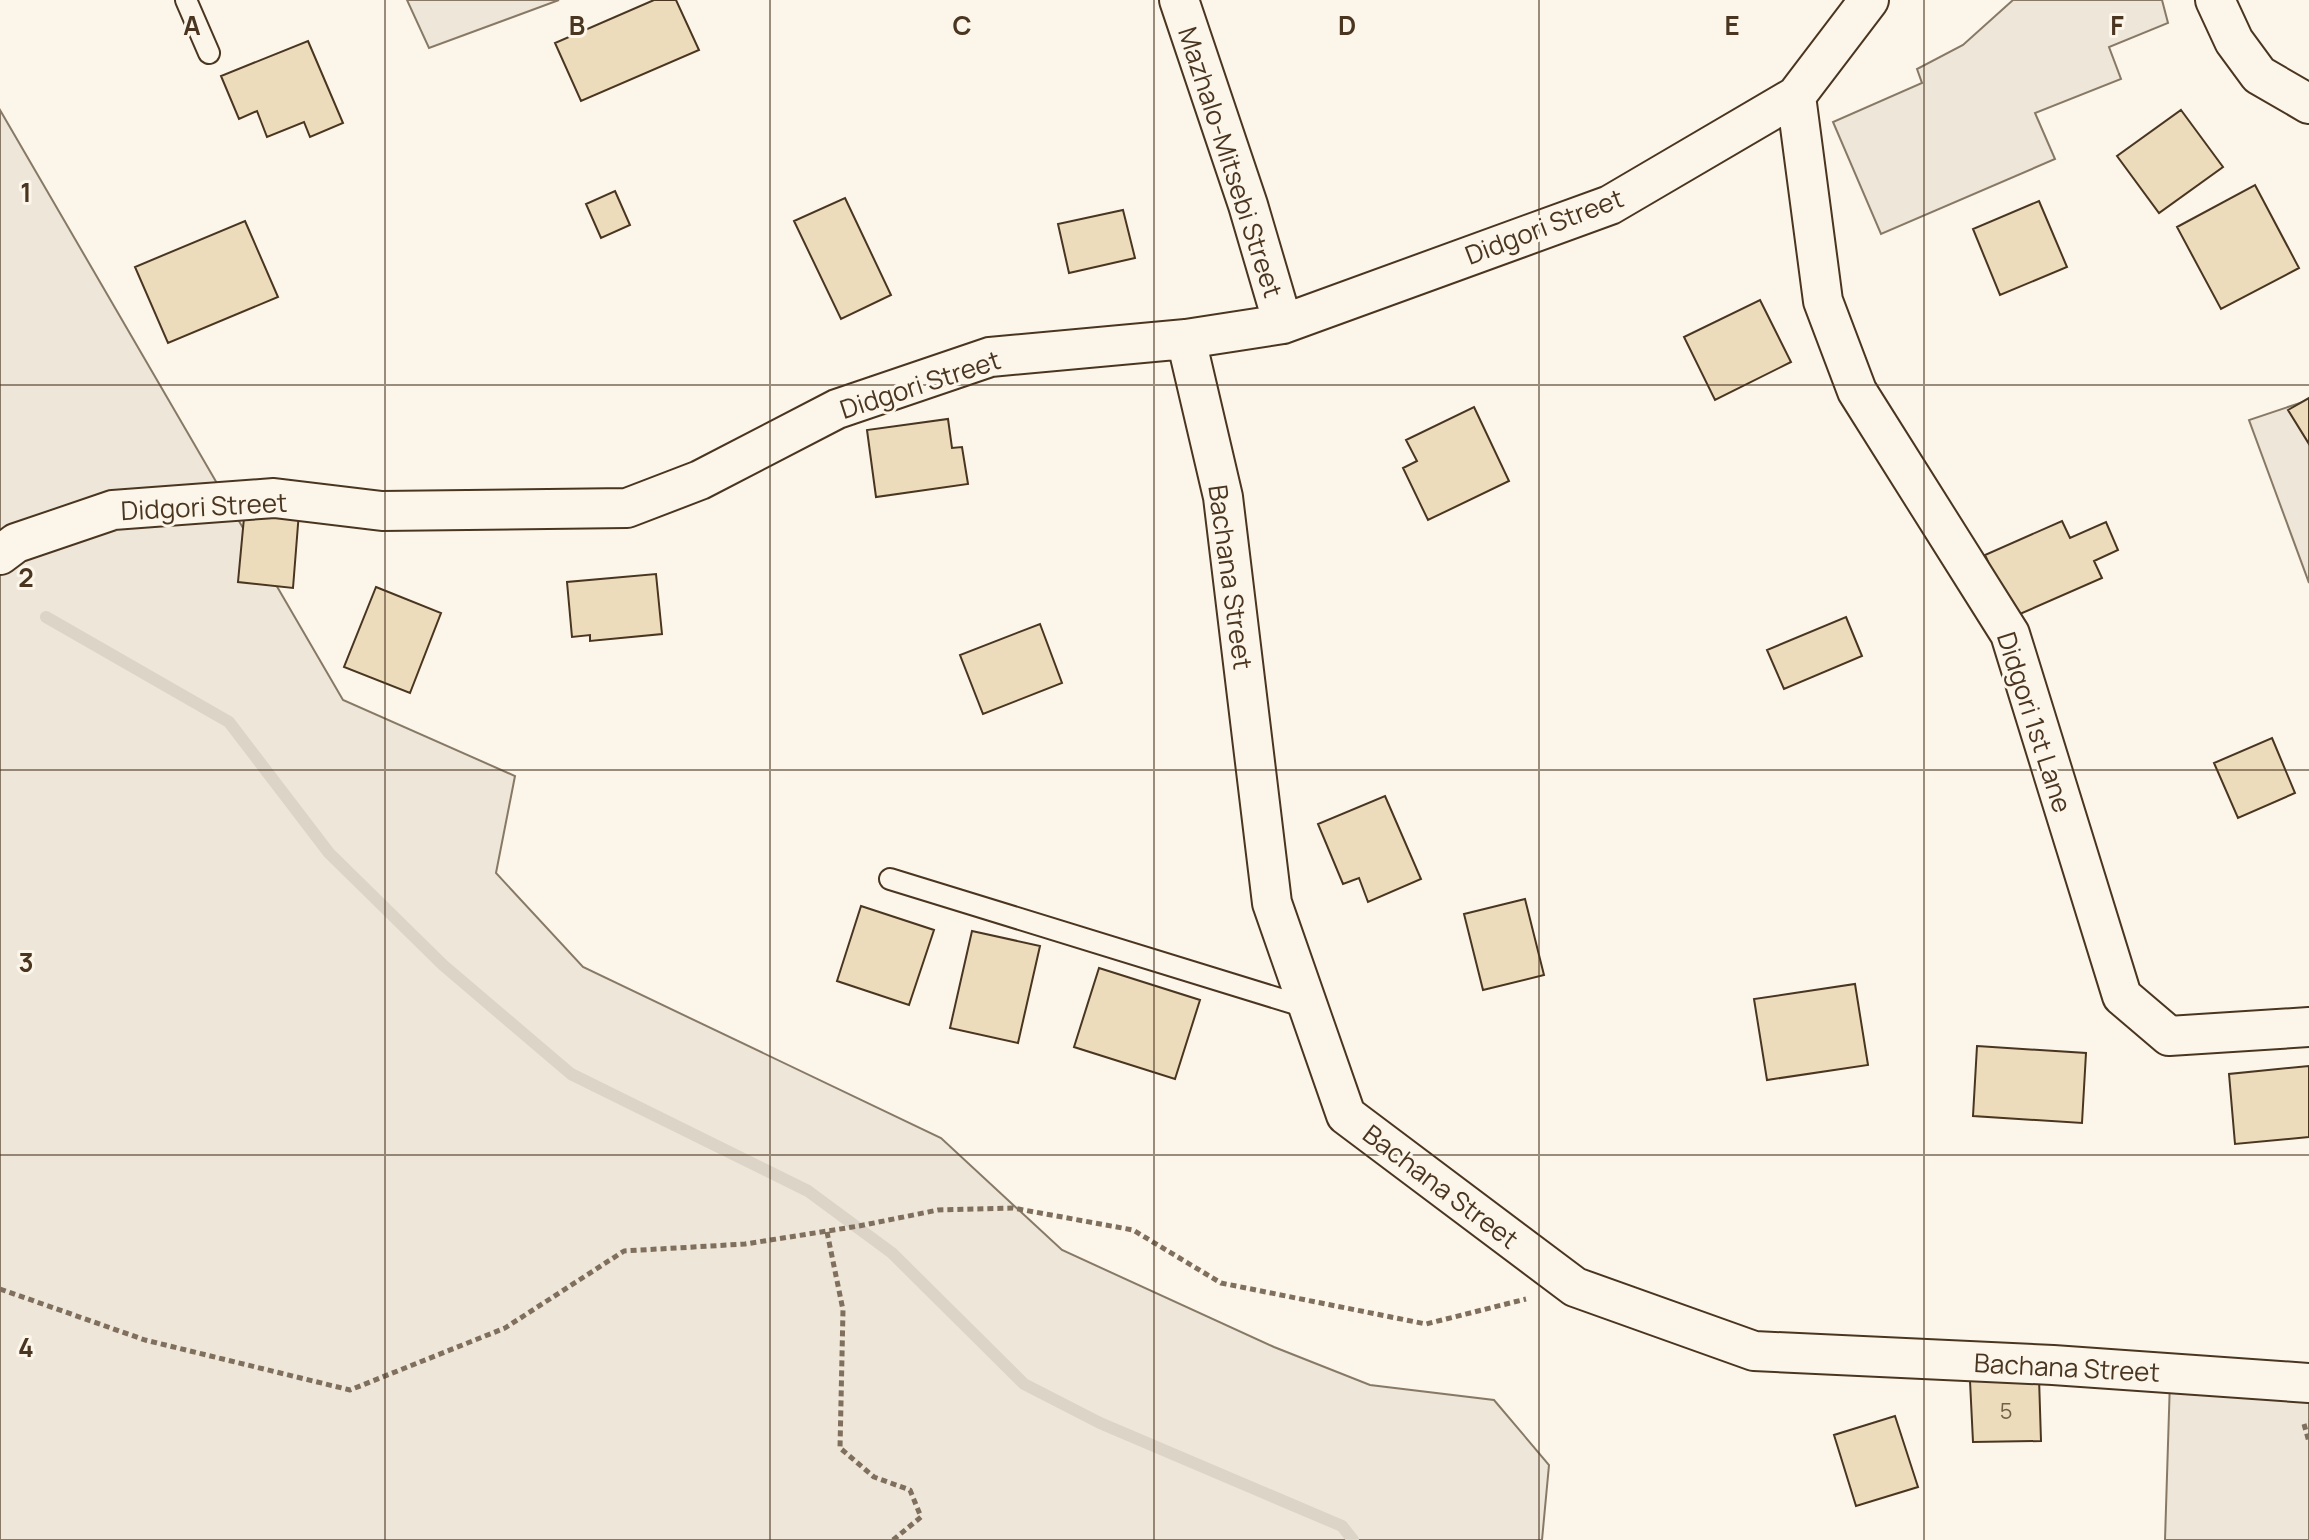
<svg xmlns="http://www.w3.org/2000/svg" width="2309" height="1540" font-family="Manrope,sans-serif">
	<rect width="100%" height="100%" fill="#fbf6e9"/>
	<path fill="#ede6d9" stroke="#887966" stroke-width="2" d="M407,0H559L429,48Z
		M2013,0H2162L2168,23L2109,47L2121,79L2035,113L2055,159L1881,234L1833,122L1922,83L1917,69L1963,45Z
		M0,110L343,700L515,776L496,873L583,967L941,1138L1062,1250L1274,1347L1370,1385L1494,1400L1549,1465L1542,1540H0Z
		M2309,400V583L2249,420Z
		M2170,1380L2309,1399V1540H2165Z"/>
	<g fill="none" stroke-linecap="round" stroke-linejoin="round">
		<path stroke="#dcd4c6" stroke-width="12" d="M46,617L229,722L329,853L443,965L571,1074L808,1191L892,1253L1024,1384L1100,1423L1342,1526L1353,1540"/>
	</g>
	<path fill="#ecdcbc" stroke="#4a3520" stroke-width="2" d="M654,0H676L699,50L581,101L555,43Z
		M308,41L343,123L310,137L304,122L267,137L257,111L239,119L221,76Z
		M2181,110L2223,167L2159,213L2117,156Z
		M2255,185L2299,268L2221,309L2177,227Z
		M615,191L630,225L601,238L586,204Z
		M845,198L891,295L841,319L794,221Z
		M2039,201L2067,267L2000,295L1973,229Z
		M1123,210L1135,258L1069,273L1058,224Z
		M245,221L278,297L168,343L135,267Z
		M1760,300L1791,362L1715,400L1684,337Z
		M2309,398V444L2288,410Z
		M1474,407L1509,481L1428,520L1403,468L1417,461L1406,440Z
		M948,419L952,448L962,447L968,484L876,497L867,430Z
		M245,507L299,512L293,588L238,582Z
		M2062,521L2070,538L2106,522L2118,550L2094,561L2102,578L2013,617L1985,555Z
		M656,574L662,634L590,641V635L572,637L567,582Z
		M376,587L441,613L410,693L344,667Z
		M1846,617L1862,656L1784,689L1767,650Z
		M1040,624L1062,683L983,714L960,655Z
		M2272,738L2295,793L2238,818L2214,763Z
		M1385,796L1421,879L1368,902L1359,878L1343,884L1318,824Z
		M1525,899L1544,975L1483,990L1464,914Z
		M861,906L934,930L909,1005L837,981Z
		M972,931L1040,946L1018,1043L950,1028Z
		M1099,968L1200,1000L1175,1079L1074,1047Z
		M1855,984L1868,1065L1767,1080L1754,999Z
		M1977,1046L2086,1053L2082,1123L1973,1116Z
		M2309,1066V1137L2235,1144L2229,1074Z
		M2039,1378L2041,1441L1973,1442L1970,1381Z
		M1895,1416L1918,1487L1856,1506L1834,1435Z"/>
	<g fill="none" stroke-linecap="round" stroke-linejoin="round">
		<g stroke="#4a3520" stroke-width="24">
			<path id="service" d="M186,0L209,53
				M890,879L1309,1008"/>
		</g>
		<g stroke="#4a3520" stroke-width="42">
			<path id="minor" d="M1179,0L1248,205L1283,324
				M2215,0L2234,41L2259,75L2309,104
				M1796,96L1823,301L1857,391L2010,634L2122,996L2169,1036L2309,1027
				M1186,339L1223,497L1272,903L1346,1115L1575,1287L1754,1351L2053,1365L2309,1383
				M0,555L16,543L113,510L274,498L382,511L627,508L700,480L837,409L990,357L1186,339L1283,324L1610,205L1796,96L1869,0"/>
		</g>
		<path stroke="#7f6f5c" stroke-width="5" stroke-dasharray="6 4" stroke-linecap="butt" d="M827,1232L843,1310L840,1448L874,1477L910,1490L921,1517L893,1540
			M0,1289L145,1340L350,1390L505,1328L624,1251L745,1244L859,1226L938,1210L1013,1208L1133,1230L1221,1283L1426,1324L1526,1299
			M2304,1424L2309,1442"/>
		<use href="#service" stroke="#fbf6e9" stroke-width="20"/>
		<use href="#minor" stroke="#fbf6e9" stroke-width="38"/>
	</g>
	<path fill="none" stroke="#4a3520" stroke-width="2" stroke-opacity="0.55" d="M385,0V1540M770,0V1540M1154,0V1540M1539,0V1540M1924,0V1540M0,385H2309M0,770H2309M0,1155H2309"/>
	<g text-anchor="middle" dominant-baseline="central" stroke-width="6" stroke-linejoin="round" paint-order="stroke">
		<g font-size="22" fill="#725f47">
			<text x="2006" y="1411">5</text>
		</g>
		<g font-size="26" fill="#4a3520" stroke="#fbf6e9">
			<text transform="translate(1231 162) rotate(72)">Mazhalo-Mitsebi Street</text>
			<text transform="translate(1544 226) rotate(-21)">Didgori Street</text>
			<text transform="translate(920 384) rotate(-18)">Didgori Street</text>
			<text transform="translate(204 506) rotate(-3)">Didgori Street</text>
			<text transform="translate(1231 577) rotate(82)">Bachana Street</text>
			<text transform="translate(2035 722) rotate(72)">Didgori 1st Lane</text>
			<text transform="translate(1441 1186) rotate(37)">Bachana Street</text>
			<text transform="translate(2067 1367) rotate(3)">Bachana Street</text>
		</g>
	</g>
	<g font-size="26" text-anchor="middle" font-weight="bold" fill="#4a3520" stroke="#fbf6e9" stroke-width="6" stroke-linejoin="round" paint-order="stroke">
		<text x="192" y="35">A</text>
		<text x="577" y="35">B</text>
		<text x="962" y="35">C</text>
		<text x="1347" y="35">D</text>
		<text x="1732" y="35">E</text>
		<text x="2117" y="35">F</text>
		<text x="26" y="202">1</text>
		<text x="26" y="587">2</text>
		<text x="26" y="972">3</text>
		<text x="26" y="1357">4</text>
	</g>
</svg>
